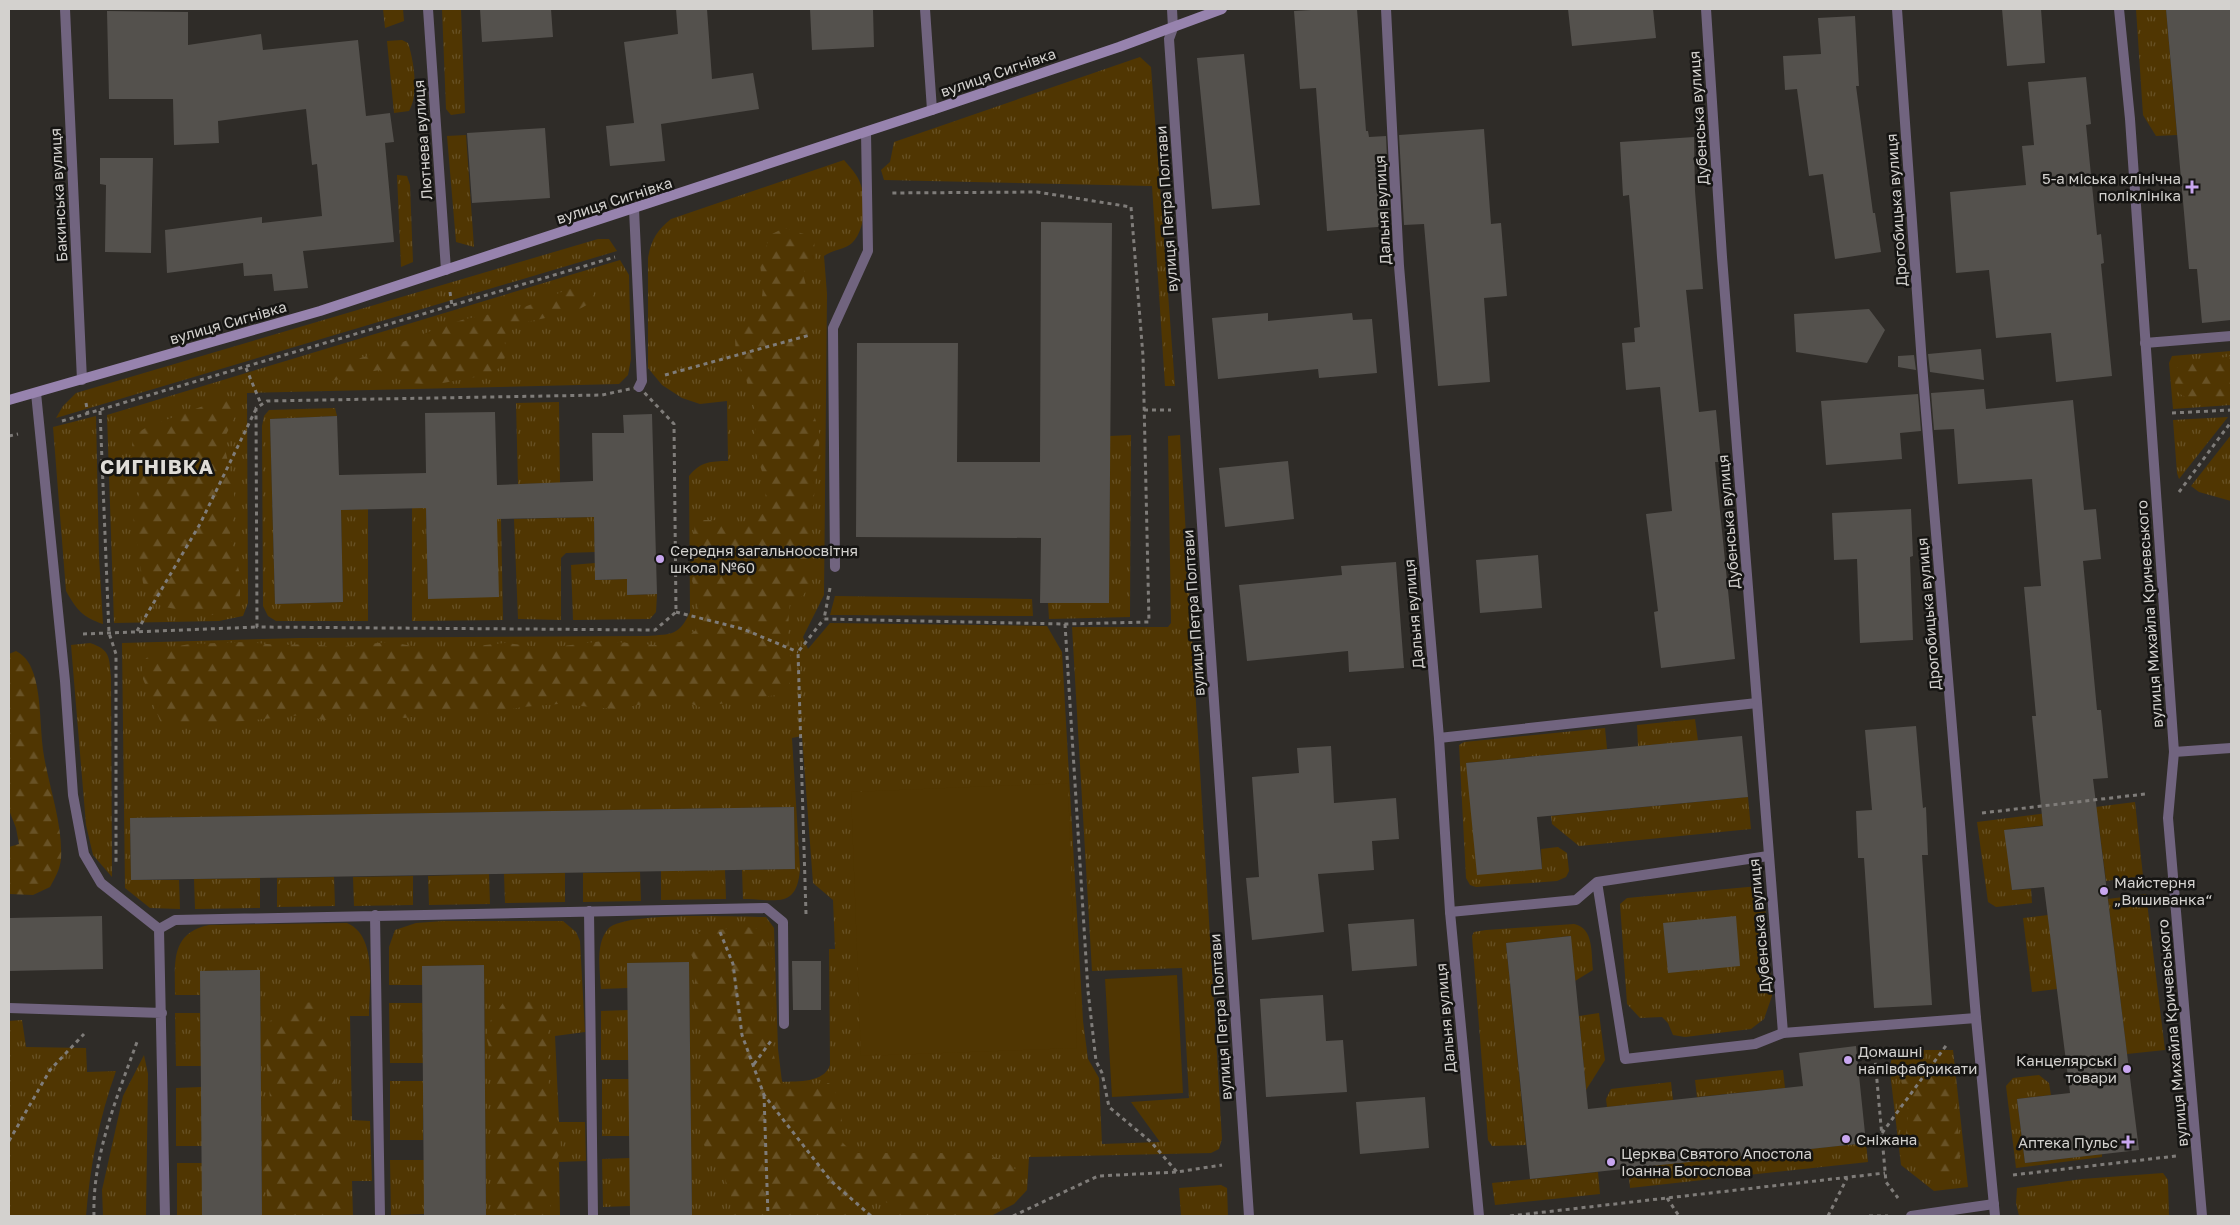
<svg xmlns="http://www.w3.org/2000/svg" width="2240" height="1225" font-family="'Golos Text',sans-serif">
	<defs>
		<pattern id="grass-tufts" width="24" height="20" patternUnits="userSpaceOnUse" patternTransform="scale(1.25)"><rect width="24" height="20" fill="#503602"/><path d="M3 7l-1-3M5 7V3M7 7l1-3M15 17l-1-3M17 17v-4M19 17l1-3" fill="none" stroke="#685226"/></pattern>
		<pattern id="forest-firs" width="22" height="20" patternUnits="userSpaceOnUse" patternTransform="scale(1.25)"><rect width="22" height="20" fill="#503602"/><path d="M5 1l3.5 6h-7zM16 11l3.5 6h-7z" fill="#685226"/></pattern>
	</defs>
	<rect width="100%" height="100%" fill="#2f2c28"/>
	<path fill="url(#grass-tufts)" d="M383,9H403L404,21L385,28Z
		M442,9H461L465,113L451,115L446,109Z
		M2136,9H2166L2177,135L2156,136L2143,115Z
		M402,40L408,43C414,61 419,94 409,111L394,113L387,41Z
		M1140,57L1151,67L1175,386H1165L1152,186L884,180L881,170L890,162L894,142Z
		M466,135L474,247L456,242L447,136Z
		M844,160C848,165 853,170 856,175C868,192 867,228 852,243C846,249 832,250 824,256L827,294L824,595L803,637L808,649L830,623L1047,626L1062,652L1083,1021L1088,1059L1099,1078L1102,1144L1160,1142L1131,1102L1189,1098L1182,968L1092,971L1072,627H1168L1171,623L1168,436L1180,435L1222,1139L1219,1149L1211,1153L1029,1157L1027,1190L1014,1204L991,1216H692L689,962L628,963V988L601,989C600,971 595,944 608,929C623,911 738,917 766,917L774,928L778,1049L782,1082C798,1081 824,1083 830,1065L829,949H835L833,900L813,883L802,736L792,738L800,869C797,910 775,899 743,899L742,870L795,869L794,807L130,818L131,880H179L180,909L150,908L125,888L122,643L300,638L647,636C672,634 679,636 690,612L689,476C700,462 711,461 728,461L727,401L700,404L682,398L662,385L648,368V258C651,240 657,230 671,219Z
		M397,175L407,176L410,185L413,262L401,267Z
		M598,239H609L617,251L56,418L63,406L76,393Z
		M620,260L629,275L631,359L628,375L619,384L247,393L248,603L243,616L219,621L114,623L107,415Z
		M2231,351V405L2173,409L2169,363L2172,356Z
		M559,402L560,483L518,484L516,403Z
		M335,408L337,416L270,419L275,604L343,602L341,510L368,509V621H276L268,616L263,606L262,426L264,416L269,410Z
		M96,416L99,557L103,624C82,617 77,610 66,591L53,427Z
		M2228,417L2179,479L2177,473L2173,420Z
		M1131,435L1130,617L1049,619L1048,603H1109L1110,436Z
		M2231,435V501L2199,492L2191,486Z
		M412,508H426L428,599L497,519H501L503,620L412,621Z
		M594,517L595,552L566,553L561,558V620L518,619L514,519Z
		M595,563L596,580L627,579V595L657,594L656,612L650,619L573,620L571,565Z
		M835,596L1032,599L1033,616L830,615Z
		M90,643C111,650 109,658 111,677L112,877L93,855L86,825L71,645Z
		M1695,719L1698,741L1638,746L1637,725Z
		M1605,728L1607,749L1466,763L1542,869L1541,849L1558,847L1567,853L1569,871L1566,877L1557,881L1476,887L1470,885L1466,878L1459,745L1464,742Z
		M1748,797L1751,829L1579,846L1552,824L1551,816Z
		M2135,802L2143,876L2106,881L2098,819L2005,830L2012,890L2031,889L2032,903L1996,907L1988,902L1977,822Z
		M725,870L726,899L661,900V871Z
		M640,872L641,901L583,902V873Z
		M565,873V902L505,903L504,874Z
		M489,874L490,904L429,905L428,876Z
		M413,876V905L354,906L353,877Z
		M334,877L335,906L277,907V878Z
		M260,878V908L195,909L194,879Z
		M1759,886L1764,892L1772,996L1764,1019L1751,1029L1685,1037L1673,1035L1668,1023L1662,1017L1640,1018L1627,1004L1620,904L1627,898Z
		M2146,894L2165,1050L2127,1054L2108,899Z
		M2048,915L2057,989L2032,992L2023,918Z
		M443,921H563L576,932L580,941L585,1032L555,1036L559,1122H585L586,1161L559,1162L560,1216H486L484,965L422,966V985H389V947L395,930L416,923Z
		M347,923C378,936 369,988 369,1016H350L352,1120L370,1121L372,1181H352L353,1216H262L260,970L200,971V995H175C175,963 170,933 209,925Z
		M1574,924C1594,928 1591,953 1593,970L1575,981L1570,936L1506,943L1526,1145L1492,1146L1488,1140L1472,936L1474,932L1486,930Z
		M389,1003H422L423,1063H390Z
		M628,1010L629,1060H601V1011Z
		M175,1013H200L201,1066H176Z
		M1599,1013L1605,1060L1586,1090L1579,1016Z
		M22,1020L26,1047L86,1048L87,1072L116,1071C99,1118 90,1167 86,1216H9V1021Z
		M1921,1050H1953L1968,1187L1934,1191L1901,1165L1890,1072L1891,1061L1897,1052Z
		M144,1055L148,1074L146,1216H103L102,1190L123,1096Z
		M1783,1070L1785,1088L1697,1097L1695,1080Z
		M2039,1075L2049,1083L2051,1095L2017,1099L2025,1163L2102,1154V1157L2016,1168L2006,1086L2013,1078Z
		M602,1079H629V1136H602Z
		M390,1081H423V1140H390Z
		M1671,1082L1673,1100L1607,1107L1606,1099L1611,1089Z
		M201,1087L202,1146H176V1088Z
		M1866,1143L1868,1162L1630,1188L1628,1168Z
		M630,1158V1206L603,1207L602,1159Z
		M390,1160H424V1214L391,1215Z
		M177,1163H202V1216H177Z
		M1598,1172L1600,1194L1495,1205L1492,1183Z
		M2163,1173L2168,1180L2169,1216H2019L2016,1203L2017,1188L2082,1179Z
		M1221,1185L1227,1188L1228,1216H1181L1179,1188Z"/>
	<path fill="url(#forest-firs)" d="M784,228L814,237L815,258L803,273L810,303L813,411L820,436L809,547L812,567L811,581L803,596L790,601L788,628L792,679L783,694L700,707L686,702L667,700L615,709L558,704L522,707L489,714L450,711L405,718L388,715L380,711L324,720L302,715L226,723H161L143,679V661L156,650L190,644L247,642L278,645L313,644L333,647L390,642L435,650L505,643L547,648L603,641L654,645L681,642L696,630L697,602L691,573L695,521C725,516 735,532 765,512L766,484L752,441L758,421L746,379L736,359L735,338L743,324L757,315L761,306L763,287L760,265L770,235Z
		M585,286L594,287V301L574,312L512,325L504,336L506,353L503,364L492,374L432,385L409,383L379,370L327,382L323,372L334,366L367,356L441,327L465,319L522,308L569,289Z
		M2231,356V396L2191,400L2180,394L2174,381L2176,368L2185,364Z
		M230,396L242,402L223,441L234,486V513L230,534L240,575V597L229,612L206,616L161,606L152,599L143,583L133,517L140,490L132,444L134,435L147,427Z
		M16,651C27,657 31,665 35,678C41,701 40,726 43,750C48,785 63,823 61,859C60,869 55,878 50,887L33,895L9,894V847L19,844L16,828L9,810V654Z
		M747,927L760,929C781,960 773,989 771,1023C770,1043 775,1065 783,1083C791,1088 817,1083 829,1083C845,1104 842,1116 841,1141L853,1153H976L1006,1160L1018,1172C1016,1180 1015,1189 1012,1195C998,1224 927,1216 900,1216L892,1205L875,1197L856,1204L850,1216H730L731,1195L721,1168L709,1156L700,1136L703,1050L701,1032L696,1020L693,991L696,977L694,959L687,949L690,939L697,932Z
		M523,1001L538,1003L548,1019L547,1070L554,1125L560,1137L561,1150L555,1164L550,1189V1214L553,1216H495L492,1181L496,1073L487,1040L489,1023L503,1003Z
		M313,1002L330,1036L337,1097L343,1119L340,1171L346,1205L339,1216H269L262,1144L270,1098L267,1066L259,1050L261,1027L284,1012L290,1004Z
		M1917,1058L1943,1066L1954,1080L1960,1153L1954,1173C1932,1179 1909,1163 1906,1140C1905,1131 1908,1122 1908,1113C1908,1097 1901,1083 1897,1068L1904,1059Z"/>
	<path fill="#503602" d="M1068,783L1077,1048L861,1056L851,792Z
		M1177,975L1183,1093L1112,1097L1105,979Z"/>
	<path fill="#54514d" d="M480,9H551L553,37L482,42Z
		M676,9H707L712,79L753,73L759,109L661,124L665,161L610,166L606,126L634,123L624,42L678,34Z
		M810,9H873L874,47L812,50Z
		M1328,9H1357L1366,131H1368L1369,137L1386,136L1390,226L1327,231L1316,88L1300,89L1294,11Z
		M1568,9H1653L1656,38L1572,46Z
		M2002,9H2041L2045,63L2007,66Z
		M2166,9H2231V320L2202,323L2197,269H2189Z
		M107,11L188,12V45L261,34L263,50L358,40L366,116L390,113L394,142L385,143L394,242L303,251L308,288L274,291L272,274L244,276L243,263L167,273L165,230L262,217V223L322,216L317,164L312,165L306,109L218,121L219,143L174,145L173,99H109Z
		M1855,16L1859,86H1856L1873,213H1875L1881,252L1835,259L1823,174L1809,176L1797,89L1785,90L1783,56L1821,54L1818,18Z
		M1244,54L1260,205L1212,209L1197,58Z
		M2086,77L2091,124L2086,125L2097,235L2101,234L2104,263L2101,264L2112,376L2056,382L2051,333L1996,338L1989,270L1956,273L1950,192L2026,185L2022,146L2034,145L2028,82Z
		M545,128L550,198L472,203L467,133Z
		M1484,129L1491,224L1501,223L1507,296L1484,298L1490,382L1438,386L1424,224L1404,225L1399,135Z
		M1694,137L1695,191L1703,289L1686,290L1699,412L1716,410L1721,462H1715L1735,659L1661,668L1654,612L1658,611L1646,514L1672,511L1660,387L1626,390L1622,343L1635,342L1634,328L1640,327L1629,195L1623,196L1620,142Z
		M100,158H153L151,253L105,252L106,185L100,184Z
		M1041,222L1112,223L1109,603H1040L1041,538L856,537L857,343H958L957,462H1040Z
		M1869,309L1885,330L1867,363L1796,352L1794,314Z
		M1268,313V321L1352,313L1353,320L1372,319L1377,373L1319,378L1318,369L1218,379L1212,318Z
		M1981,349L1984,380L1930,372L1928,354Z
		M1914,355L1916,370L1898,367V356Z
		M1984,389L1986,409L2073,400L2084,510L2096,509L2101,559L2083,561L2097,710H2101L2108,778L2093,779L2139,1150L2025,1163L2017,1099L2070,1093L2044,887L2012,890L2004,830L2043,826L2032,716H2036L2024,587L2041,586L2032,479L1958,484L1954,429L1934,430L1931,393Z
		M1918,394L1921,431L1900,433L1902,459L1826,465L1821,401Z
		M495,412L497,485L593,481L592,433H624L623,415L652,414L657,594L627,595V579L595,580L594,517L497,519L499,597L428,599L426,508L341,510L343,602L275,604L270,419L337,416L339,475L426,473L425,413Z
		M1288,461L1294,519L1225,527L1219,468Z
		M1911,509L1913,556L1910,557L1913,640L1860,643L1857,559L1834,560L1832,513Z
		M1538,555L1542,608L1480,613L1476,560Z
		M1396,562L1404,668L1349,672L1348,651L1247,661L1239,585L1342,575L1341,566Z
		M1916,726L1923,808L1926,807L1928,855H1922L1932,1005L1874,1008L1864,858H1858L1856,811L1872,810L1865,730Z
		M1742,736L1748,797L1537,817L1542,869L1477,875L1466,763Z
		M1331,746L1334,803L1396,798L1399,839L1372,841L1374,870L1318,874L1324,932L1252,940L1246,878L1259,877L1252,777L1299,773L1297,748Z
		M794,807L795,869L131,880L130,818Z
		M102,916L103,969L9,971V918Z
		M1736,916L1740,966L1668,973L1663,923Z
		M1414,919L1417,966L1352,971L1348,924Z
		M1571,936L1588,1109L1803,1086L1799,1053L1856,1046L1866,1143L1530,1179L1506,943Z
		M792,961H821V1010H793Z
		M689,962L692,1216H630L627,963Z
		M484,965L486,1216H424L422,966Z
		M260,970L262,1216H202L200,971Z
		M1323,995L1326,1041L1343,1040L1347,1092L1266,1097L1260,999Z
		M1425,1097L1429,1148L1360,1154L1356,1102Z"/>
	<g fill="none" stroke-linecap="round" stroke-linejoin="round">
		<path stroke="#7f7c79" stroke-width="3" stroke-dasharray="4 4" stroke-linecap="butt" d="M450,292L452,306
			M246,368L261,404
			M665,375L810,335
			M639,387L674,424L676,612L655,630L257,627L256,408L267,401L602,395Z
			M86,403L88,414
			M1144,410H1171
			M100,411L109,633L116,654V862
			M2172,413L2231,410
			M62,421L615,257
			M9,436L18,434
			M2179,492L2231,422
			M830,588L824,619L1065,624L1149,622L1143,356L1131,207L1037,192L889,193
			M676,612L743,629L798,652
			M1065,624L1088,991L1096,1061L1102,1073L1109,1107L1151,1142L1177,1172
			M137,631L200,524L256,409
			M83,634L257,627
			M1982,813L2145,794
			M806,914L798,652L824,619
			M720,932L733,964L742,1035L764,1095L831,1181L871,1216
			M1874,1047L1886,1182L1898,1198
			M754,1064L771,1041
			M764,1095L768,1216
			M1882,1133L1948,1043
			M9,1141L50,1070L84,1034
			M2013,1175L2176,1156
			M1667,1198L1679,1216
			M94,1216C92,1157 117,1097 137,1042
			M1013,1216L1098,1176L1177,1172L1222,1165
			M1510,1216L1885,1173
			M1828,1216L1847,1178
			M1869,1216H1888"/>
		<path stroke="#71647f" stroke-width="10" d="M634,209L642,381L639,387
			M2145,343L2231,336
			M36,393L65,681L73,795L84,854L101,883L159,929L165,1216
			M835,567L833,328L868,251L866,132
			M1439,738L1757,703
			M1597,882L1625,1059L1755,1044L1783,1033L1976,1018
			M589,911L593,1216
			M1450,912L1576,900L1597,882L1768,856
			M375,915L380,1216
			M159,929L175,920L766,908L783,922L784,1024
			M9,1008L162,1013
			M1911,1216L1994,1204"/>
		<path stroke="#71647f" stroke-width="10" d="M65,9L82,380
			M428,9L446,270
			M925,9L932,110
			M1172,9L1173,28L1169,39L1249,1216
			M1386,9L1399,266L1439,738L1450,912L1479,1216
			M1706,9L1722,257L1783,1033
			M1897,9L1922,364L1976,1018L1995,1216
			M2119,9L2130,119L2174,752L2168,818L2202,1216
			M2174,752L2231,748"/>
		<path stroke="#9783ae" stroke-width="10" d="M9,400L320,311L932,110L1119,47L1222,9"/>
	</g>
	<g fill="#c8a6ef" stroke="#161513" stroke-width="2">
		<path d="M2189.5 179.5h5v5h5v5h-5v5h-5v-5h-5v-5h5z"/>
		<circle cx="660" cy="559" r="5"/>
		<circle cx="2104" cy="891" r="5"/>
		<circle cx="1848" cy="1060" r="5"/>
		<circle cx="2127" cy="1069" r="5"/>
		<circle cx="1846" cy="1139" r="5"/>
		<path d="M2125.5 1134.5h5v5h5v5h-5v5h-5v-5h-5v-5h5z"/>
		<circle cx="1611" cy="1162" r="5"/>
	</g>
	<g text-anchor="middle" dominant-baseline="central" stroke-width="5" stroke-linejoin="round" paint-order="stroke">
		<g font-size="15" fill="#d3d1ce" stroke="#161513">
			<text transform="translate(998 72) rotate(-19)">вулиця Сигнівка</text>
			<text transform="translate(1698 118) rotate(-94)">Дубенська вулиця</text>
			<text transform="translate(422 140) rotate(-94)">Лютнева вулиця</text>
			<text transform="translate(58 195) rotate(-93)">Бакинська вулиця</text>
			<text transform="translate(614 200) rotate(-18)">вулиця Сигнівка</text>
			<text transform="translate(1166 209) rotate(-94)">вулиця Петра Полтави</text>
			<text transform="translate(1382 210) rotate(-93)">Дальня вулиця</text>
			<text transform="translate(1896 210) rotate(-94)">Дрогобицька вулиця</text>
			<text transform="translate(228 322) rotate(-16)">вулиця Сигнівка</text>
			<text transform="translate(1728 522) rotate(-95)">Дубенська вулиця</text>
			<text transform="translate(1193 613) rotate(-94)">вулиця Петра Полтави</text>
			<text transform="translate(1413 614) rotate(-95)">Дальня вулиця</text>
			<text transform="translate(1928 614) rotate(-95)">Дрогобицька вулиця</text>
			<text transform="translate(2149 614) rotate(-94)">вулиця Михайла Кричевського</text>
			<text transform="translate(1759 926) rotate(-95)">Дубенська вулиця</text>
			<text transform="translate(1220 1017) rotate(-94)">вулиця Петра Полтави</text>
			<text transform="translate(1445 1018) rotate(-95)">Дальня вулиця</text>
			<text transform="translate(2172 1033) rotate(-95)">вулиця Михайла Кричевського</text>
		</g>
		<g font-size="15" fill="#d3d1ce" stroke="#161513" text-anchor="start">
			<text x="2181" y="178" text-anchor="end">5-а міська клінічна<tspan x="2181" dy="17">поліклініка</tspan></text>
			<text x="670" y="550">Середня загальноосвітня<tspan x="670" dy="17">школа №60</tspan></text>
			<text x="2114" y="882">Майстерня<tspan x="2114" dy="17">„Вишиванка“</tspan></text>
			<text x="1858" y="1051">Домашні<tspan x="1858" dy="17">напівфабрикати</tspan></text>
			<text x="2117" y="1060" text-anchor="end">Канцелярські<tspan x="2117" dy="17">товари</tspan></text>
			<text x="1856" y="1139">Сніжана</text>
			<text x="2118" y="1142" text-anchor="end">Аптека Пульс</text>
			<text x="1621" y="1153">Церква Святого Апостола<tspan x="1621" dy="17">Іоанна Богослова</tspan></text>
		</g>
		<g font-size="20" font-weight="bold" letter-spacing="1" fill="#dfdcd7" stroke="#161513">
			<text x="157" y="466">СИГНІВКА</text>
		</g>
	</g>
	<rect width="2240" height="1225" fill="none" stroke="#d3d1ce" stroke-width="20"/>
</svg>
